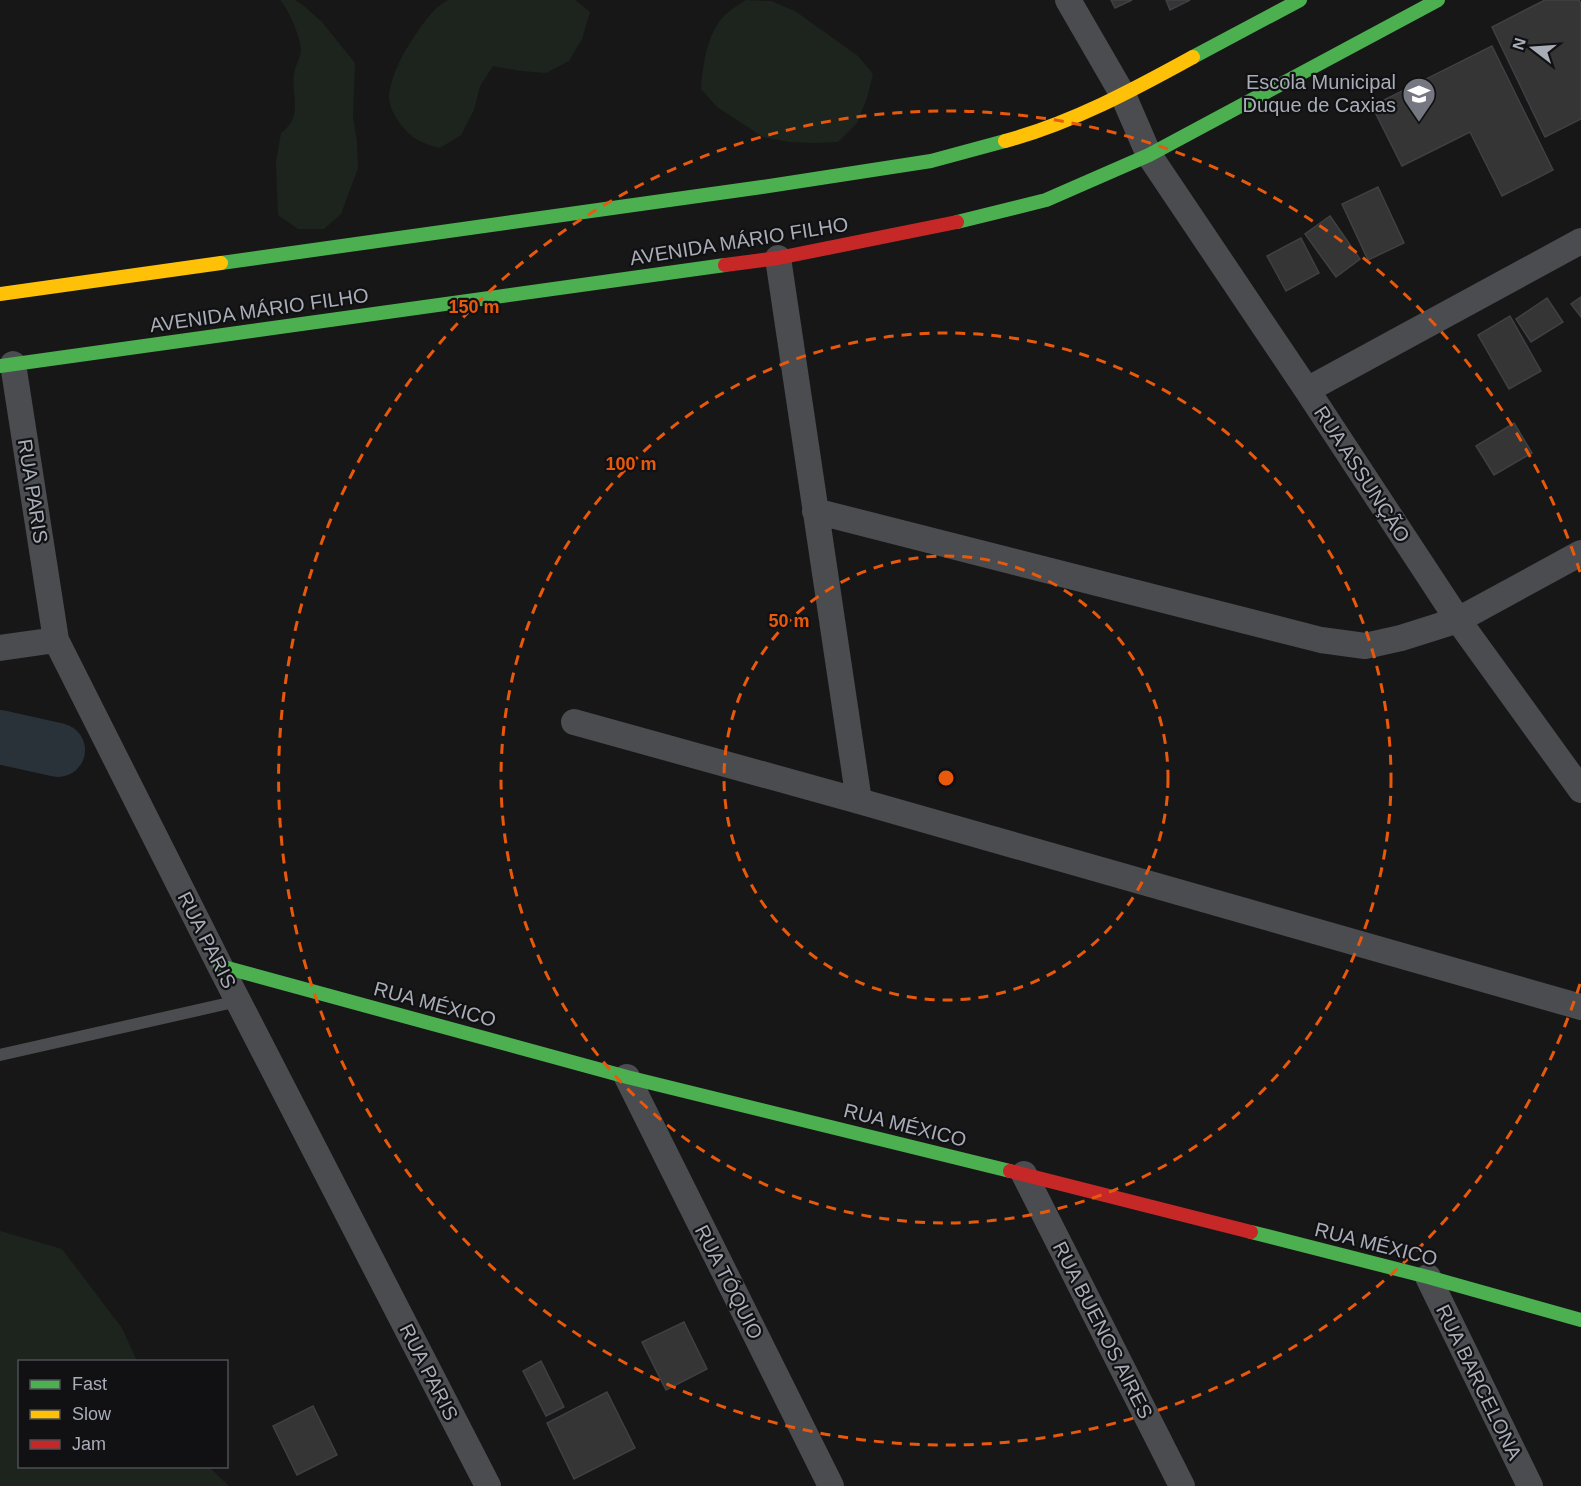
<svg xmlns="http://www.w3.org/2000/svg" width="1581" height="1486" font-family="Helvetica,sans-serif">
	<rect width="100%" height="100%" fill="#171717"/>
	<path fill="#1d241e" d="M280,0H295L304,6L322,22L355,63L353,117L357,142L358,168L341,214L324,229H298L278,215L276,162L281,133C304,116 291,96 294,74C295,66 300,59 301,51C302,40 288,8 280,0Z
		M448,0H575L590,12L582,39L569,61L546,73L520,71L493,66L480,86L474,110L461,135L440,148C433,146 425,144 418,140C406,134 388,111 389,96C391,75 403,53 414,37C423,23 434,7 448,0Z
		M746,0L771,1L795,11L858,56L873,74L867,98L857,123L838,142L814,143L789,142L763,137L717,107L701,89C703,64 707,32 726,14C732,9 739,4 746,0Z
		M0,1231L62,1249L122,1328L137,1361L20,1362V1466L209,1467L229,1486H0Z"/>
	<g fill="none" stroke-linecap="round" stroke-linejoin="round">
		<path stroke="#2a3239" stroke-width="54" d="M0,737L58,750"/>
	</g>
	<path fill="#353536" stroke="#3f4043" stroke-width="1.5" d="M1111,0H1132L1115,8Z
		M1166,0H1190L1170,10Z
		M1545,0H1579L1581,4V119L1545,137L1492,27Z
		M1492,46L1553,170L1502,196L1470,132L1402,166L1372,106Z
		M1378,187L1404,243L1368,260L1342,204Z
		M1330,216L1360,259L1336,277L1305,234Z
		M1301,238L1319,273L1286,291L1267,256Z
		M1581,297V317L1571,304Z
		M1547,298L1563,322L1531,342L1516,319Z
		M1510,316L1541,371L1509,389L1478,335Z
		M1514,423L1532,453L1494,475L1476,446Z
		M684,1322L707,1369L666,1390L642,1342Z
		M541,1361L564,1407L546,1416L523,1371Z
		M607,1392L635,1448L574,1479L547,1423Z
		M313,1406L337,1455L297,1475L273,1426Z"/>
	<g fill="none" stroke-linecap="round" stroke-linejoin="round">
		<path stroke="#4b4c50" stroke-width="12" d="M0,1055L238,1001"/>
		<path stroke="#4b4c50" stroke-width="26" d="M1068,0L1123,95L1149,155L1307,390L1458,620L1581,790
			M778,258L859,801
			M13,364L56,640L220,966L488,1486
			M1307,390L1581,241
			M815,511L1321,640L1365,646L1401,638L1458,620L1581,553
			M0,648L56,640
			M574,722L859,801L1581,1007
			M627,1077L831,1486
			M1024,1174L1182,1486
			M1428,1277L1530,1486"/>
		<path stroke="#4caf50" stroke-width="14" d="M1193,57L1300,0
			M957,222L1046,200L1149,155L1438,0
			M221,263L762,187L931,161L1005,141
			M0,366L725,265
			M220,966L627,1077L1010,1171
			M1251,1232L1428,1277L1581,1320"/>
		<path stroke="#ffc107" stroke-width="14" d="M1005,141C1072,123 1133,90 1193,57
			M0,294L221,263"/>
		<path stroke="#c62828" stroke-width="14" d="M725,265L778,258L957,222
			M1010,1171L1251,1232"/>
	</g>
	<g fill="none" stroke="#e8590c" stroke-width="3" stroke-dasharray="10 8">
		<circle cx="946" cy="778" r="222"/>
		<circle cx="946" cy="778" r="445"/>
		<path d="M1580 984A667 667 0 1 1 1580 572"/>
	</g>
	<defs>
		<g id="school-pin" transform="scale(1.725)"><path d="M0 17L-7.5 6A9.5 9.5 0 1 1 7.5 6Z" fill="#757880" stroke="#111113"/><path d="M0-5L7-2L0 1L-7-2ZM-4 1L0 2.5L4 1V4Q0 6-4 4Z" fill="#fff"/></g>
	</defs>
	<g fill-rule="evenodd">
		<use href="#school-pin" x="1419" y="94"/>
	</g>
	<g text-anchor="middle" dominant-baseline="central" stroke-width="4.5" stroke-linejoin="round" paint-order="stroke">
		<g font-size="20" fill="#a8adb8" stroke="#111113" text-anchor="end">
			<text x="1396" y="82">Escola Municipal<tspan x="1396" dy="23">Duque de Caxias</tspan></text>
		</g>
		<g font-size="20" fill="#a8adb8" stroke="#111113">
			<text transform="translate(739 241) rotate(-9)">AVENIDA MÁRIO FILHO</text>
			<text transform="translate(259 310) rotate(-8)">AVENIDA MÁRIO FILHO</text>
			<text transform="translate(1362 474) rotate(57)">RUA ASSUNÇÃO</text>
			<text transform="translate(33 491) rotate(81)">RUA PARIS</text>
			<text transform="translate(207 940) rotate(63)">RUA PARIS</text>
			<text transform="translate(435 1004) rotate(15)">RUA MÉXICO</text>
			<text transform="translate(905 1125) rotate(14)">RUA MÉXICO</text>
			<text transform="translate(1376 1244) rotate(14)">RUA MÉXICO</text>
			<text transform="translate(729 1282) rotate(63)">RUA TÓQUIO</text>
			<text transform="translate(1103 1330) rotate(63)">RUA BUENOS AIRES</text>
			<text transform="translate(429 1372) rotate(63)">RUA PARIS</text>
			<text transform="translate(1479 1382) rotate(64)">RUA BARCELONA</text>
		</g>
	</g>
	<circle cx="946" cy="778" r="9" fill="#e8590c" stroke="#111113" stroke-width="3"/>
	<g font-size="18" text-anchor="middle" font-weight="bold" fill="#e8590c" stroke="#111113" stroke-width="4.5" stroke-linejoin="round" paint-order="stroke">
		<text x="474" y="313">150 m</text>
		<text x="631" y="470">100 m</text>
		<text x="789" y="627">50 m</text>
	</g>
	<rect x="18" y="1360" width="210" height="108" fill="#111113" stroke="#4d4f55" stroke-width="1.5"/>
	<rect x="30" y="1380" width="30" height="9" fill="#4caf50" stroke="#4d4f55" stroke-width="1.5"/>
	<text x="72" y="1390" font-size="18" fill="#a8adb8">Fast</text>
	<rect x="30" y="1410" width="30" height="9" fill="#ffc107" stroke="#4d4f55" stroke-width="1.5"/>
	<text x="72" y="1420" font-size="18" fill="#a8adb8">Slow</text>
	<rect x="30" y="1440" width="30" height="9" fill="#c62828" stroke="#4d4f55" stroke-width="1.5"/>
	<text x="72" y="1450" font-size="18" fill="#a8adb8">Jam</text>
	<g transform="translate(1533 48) rotate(287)" stroke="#111113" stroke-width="4.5" paint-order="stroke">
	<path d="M0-4.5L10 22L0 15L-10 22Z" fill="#a8adb8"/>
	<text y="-9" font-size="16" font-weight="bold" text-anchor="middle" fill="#a8adb8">N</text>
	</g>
</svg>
